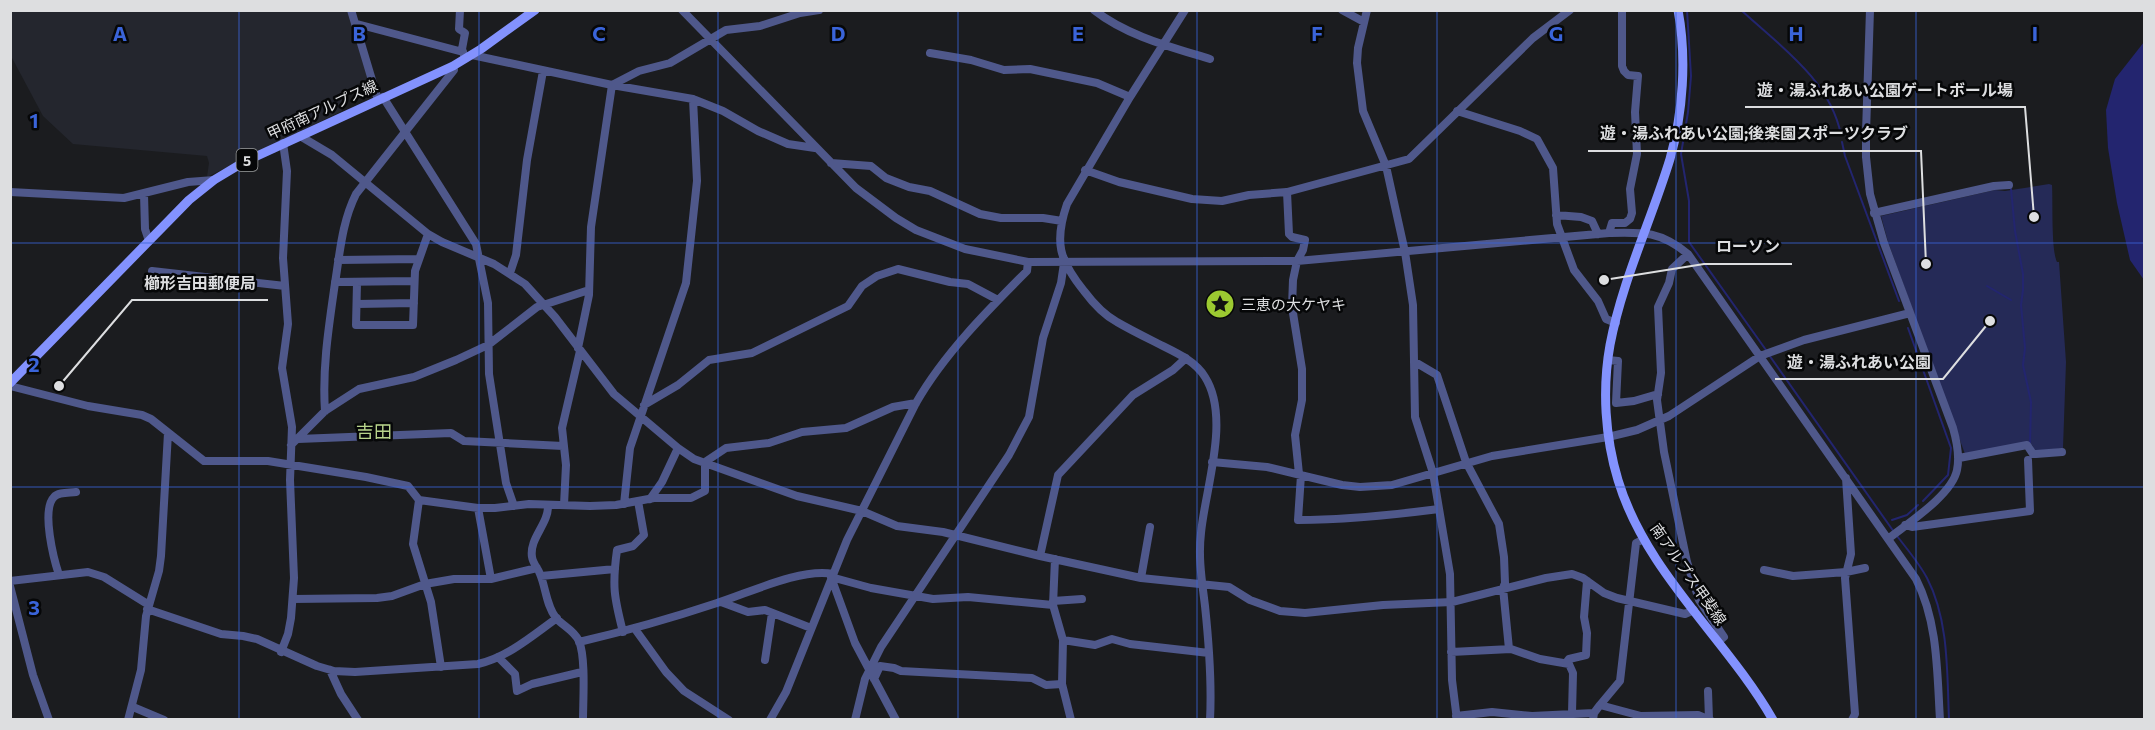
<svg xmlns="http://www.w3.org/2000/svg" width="2155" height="730" font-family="Commissioner,'Noto Sans JP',sans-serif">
	<rect width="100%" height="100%" fill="#1b1c1f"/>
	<path fill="#24262e" d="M10,11H347L353,23L370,77L348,90L342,111L207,177L209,163L207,156L73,144L43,116L11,56Z"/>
	<path fill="#252a57" d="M2049,184L2052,185C2053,202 2051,250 2057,262H2059L2066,362L2063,448L2034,452L2032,445L1965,454L1888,242L1881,216L1995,190L2005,191Z"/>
	<path fill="#23256f" d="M2144,42V280L2130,260L2117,203L2108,148L2106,110L2115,79Z"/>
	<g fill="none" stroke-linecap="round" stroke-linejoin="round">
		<path stroke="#23256f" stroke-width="2" d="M1687,10L1691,76L1688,112L1681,154L1689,201V242L1766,350
			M1741,10C1780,46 1830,80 1841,135
			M1842,142L1845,156L1899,301
			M2011,189L2015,231L2023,274V290L2021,305L2025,348L2023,365L2031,402L2030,443
			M1987,286L2011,300
			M1908,328L1951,448L1948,475L1923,501
			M1769,355L1894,532
			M1892,520L1907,515L1918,505
			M1897,536C1907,549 1919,563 1927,578C1949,620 1947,673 1949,720"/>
		<path stroke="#4f588b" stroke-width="8" d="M351,10L378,100
			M460,10L459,29L465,33L462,49L464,55
			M682,10L856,188L896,218L916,230L965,249L1028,262L1297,261L1609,233C1643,232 1660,231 1688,254L1916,579C1938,622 1937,672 1940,720
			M1094,10C1127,36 1171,47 1210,59
			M1185,10L1130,97L1067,204C1054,242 1059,260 1084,291C1093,303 1104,315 1117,322C1129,329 1141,335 1153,341C1172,351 1194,359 1205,377C1231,418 1205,489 1201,533C1198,558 1202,581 1205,606C1209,644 1212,682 1210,720
			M1342,10L1364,22
			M1367,10L1358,48L1357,63L1363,111L1386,166L1405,252L1413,305L1415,417L1433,473L1450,574L1452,680L1457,720
			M1870,10L1866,132V157L1870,194L1884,243L1953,428C1957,442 1960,456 1957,470C1952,495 1908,523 1888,539
			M357,24L463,52
			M930,53L971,60L1004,70L1030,69L1097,83L1130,97
			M472,55L612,85L693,99L723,111L758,131L788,144L815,148
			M383,97L476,244L488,303L489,374L506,483L514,506
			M1457,111L1520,131L1537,139L1553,168L1557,224L1574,270L1598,301L1606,319L1616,323
			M300,136L332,155L428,234L442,242L494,264L525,284L555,317L614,394L678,448L694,459L797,496L862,511L897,526L943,532L1040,556L1141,578L1229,587L1250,600L1280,611L1305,613L1383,605L1452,602L1546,578L1572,574L1583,578L1604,593L1617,598L1685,614L1694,610
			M831,163L871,166L886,178L909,187L930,191L980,214L1001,218H1043L1062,221
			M1085,170L1119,182L1192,199L1222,201L1249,195L1287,192L1409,159L1533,38L1570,10
			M10,192L124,198L188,182L214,180
			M1287,192L1289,234L1292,237L1305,240L1303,250L1297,261L1293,280L1292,307L1302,369V400L1295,435L1299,474
			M144,194L145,229L149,241
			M1874,213L1994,186L2009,185
			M1556,215L1581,217L1592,221L1598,234
			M1609,233L1612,223H1625L1630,219L1632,213L1630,189L1637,154L1635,112L1638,76L1628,75L1624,71L1622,66V10
			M1688,254L1672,269L1669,283L1658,307L1661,373L1657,400L1664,452L1687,562L1699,600L1724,637L1718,642
			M338,260L419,259
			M152,271L285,286
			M510,273L516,255L527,160L543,71
			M335,282L414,281
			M357,283L356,325H413L415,271L428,234
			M357,304L414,303
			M578,348L589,295L591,227L612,85L639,71L670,63L726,30L760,26L800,13L819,10
			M1608,360L1618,361L1616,403L1634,401L1658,394
			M1415,362L1437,375L1466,462L1499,524L1504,557L1505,583L1503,588L1509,649
			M10,386L88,406L142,415L151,419L204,461H268L366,477L408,486L419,500L413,544L431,602L441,667
			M644,405L678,385L709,360L752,353L848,306L862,286L877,276L898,269L950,282L968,284L998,300
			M325,411C322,368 329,325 335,283C340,252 342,222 356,194L454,70L453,66
			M298,439L451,433L464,441L563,446
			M291,445L325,411L359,389L414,377L456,360L488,345L537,307L589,290
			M1959,458L2027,445L2033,454H2036L2062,452
			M1212,462L1267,467L1342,485L1360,487L1392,485L1492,456L1608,437L1637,430L1669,416L1760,356L1804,340L1910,313
			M1301,475L1298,520C1345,520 1392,515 1439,509
			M1846,478L1851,554L1845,578L1855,714L1852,720
			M650,499L662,482L678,448
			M419,500L478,508H495L529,504L590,506L616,505L654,498H691L705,491V462L726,448L769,443L802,432L846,428L893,407L916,403
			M624,504L630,448L686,283L697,181L693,99
			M548,505C549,524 529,538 532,557C533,564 538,568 540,574C546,588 546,605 556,618C563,626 574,630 579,641C586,658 583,700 583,720
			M564,505L566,465L562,428L580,351
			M478,508L491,579
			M1905,525L1912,527L2030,511L2028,460
			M1040,556L1058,475L1133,395L1173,370L1186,358
			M1055,559L1053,605L1063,640L1062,684L1071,720
			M1764,570L1793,576L1846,572L1865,568
			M59,575C54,560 41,510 54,497C58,492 70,493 76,492
			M541,576L615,569
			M831,577L871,588L933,599L968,597L1053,605
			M831,577L855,643L896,720
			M1141,578L1150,527
			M10,581L88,572L104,577L149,605
			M10,586L33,675L49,720
			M293,599L377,598L392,596L425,584L454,579H491L537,568
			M1053,601L1082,599
			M721,602L748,612L765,610L811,628
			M147,609L221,634L243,636L257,639L317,666L334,671L355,672L478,664C508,657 532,636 557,618
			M635,629L666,672L684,691L729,720
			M623,632C614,597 612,586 617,550L633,546L644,535L638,501
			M1063,640L1095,645L1112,639L1130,644L1209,653
			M579,642C626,631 672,618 717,603C749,593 800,568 833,574
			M281,652L288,634L291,618L294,578L290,480L292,427L282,368L288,324L283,258L287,171L283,143
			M1451,652L1511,649L1540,659L1569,664L1573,673L1572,713
			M498,657L515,674L517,691L532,684L582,672
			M765,660L772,613
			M1566,663L1569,659L1586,655L1587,633L1584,617L1587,581
			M330,670L341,694L358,720
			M874,679L880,666L894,668L901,671L1032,678L1046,685L1062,684
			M1708,691L1709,719
			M1600,705L1620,681L1636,543L1644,539
			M133,707L164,720
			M1456,716L1492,712L1532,716L1594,713
			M128,720L141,670L146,616L159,571L161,556L168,433
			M770,720L786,692L847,540L916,403C944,354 987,311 1027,271L1028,262
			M855,720L865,679L881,647L1009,455L1029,417L1043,338L1061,283L1064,263
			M1593,720L1594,713L1600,705L1641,716L1698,715L1710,720"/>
		<path stroke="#8392fe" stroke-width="9" d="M1678,10C1687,58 1683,113 1670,159C1651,221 1622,281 1610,345C1602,389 1605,437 1618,480C1646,573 1726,638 1773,720
			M10,383L189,200L214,180L244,162L453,66L481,49L535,10"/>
	</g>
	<path fill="none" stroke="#3a64d9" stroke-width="1.5" stroke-opacity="0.55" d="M239,10V720M479,10V720M718,10V720M958,10V720M1197,10V720M1437,10V720M1676,10V720M1916,10V720M10,243H2144M10,487H2144"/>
	<defs>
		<g id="sight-disc" transform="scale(1.5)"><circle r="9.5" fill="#9cca31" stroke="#060708"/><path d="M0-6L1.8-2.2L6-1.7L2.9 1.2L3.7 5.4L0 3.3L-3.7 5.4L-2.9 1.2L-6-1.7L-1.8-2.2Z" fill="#111"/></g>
	</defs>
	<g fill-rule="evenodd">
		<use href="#sight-disc" x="1220" y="304"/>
	</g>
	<g text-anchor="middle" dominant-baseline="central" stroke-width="5" stroke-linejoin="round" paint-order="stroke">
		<rect fill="#060708" stroke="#9c9e9f" stroke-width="1.5" x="236.5" y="149" width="21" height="22" rx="4.5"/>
		<g font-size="14" font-weight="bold" fill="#dddee0">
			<text x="247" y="160">5</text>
		</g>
		<g font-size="15" fill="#dddee0" stroke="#060708">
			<text transform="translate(322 109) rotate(-25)">甲府南アルプス線</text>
			<text transform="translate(1689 574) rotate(55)">南アルプス甲斐線</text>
		</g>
		<g font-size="15" fill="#dddee0" stroke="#060708" text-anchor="start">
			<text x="1241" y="304">三恵の大ケヤキ</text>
		</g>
		<g font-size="18" fill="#b8d48b" stroke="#060708">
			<text x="374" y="431">吉田</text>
		</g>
	</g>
	<g font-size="20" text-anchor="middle" font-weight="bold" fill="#3a64d9" stroke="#060708" stroke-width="5" stroke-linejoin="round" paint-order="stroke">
		<text x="120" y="41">A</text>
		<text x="359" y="41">B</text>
		<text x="599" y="41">C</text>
		<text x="838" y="41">D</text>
		<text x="1078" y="41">E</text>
		<text x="1317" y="41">F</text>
		<text x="1556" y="41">G</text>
		<text x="1796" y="41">H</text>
		<text x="2035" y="41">I</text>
		<text x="34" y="128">1</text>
		<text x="34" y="372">2</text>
		<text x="34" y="615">3</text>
	</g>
	<path fill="none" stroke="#dddee0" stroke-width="2" d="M2034 217L2025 107H1745M1926 264L1921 151H1588M1604 280L1704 264H1792M59 386L132 300H268M1990 321L1943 379H1775"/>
	<g fill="#dddee0" stroke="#060708" stroke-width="2">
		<circle cx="2034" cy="217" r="6"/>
		<circle cx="1926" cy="264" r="6"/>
		<circle cx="1604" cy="280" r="6"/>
		<circle cx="59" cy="386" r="6"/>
		<circle cx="1990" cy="321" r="6"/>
	</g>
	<g font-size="16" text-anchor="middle" font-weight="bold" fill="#dddee0" stroke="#060708" stroke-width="5" stroke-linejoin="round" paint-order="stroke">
		<text x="1885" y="96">遊・湯ふれあい公園ゲートボール場</text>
		<text x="1754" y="139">遊・湯ふれあい公園;後楽園スポーツクラブ</text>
		<text x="1748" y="252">ローソン</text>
		<text x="200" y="289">櫛形吉田郵便局</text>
		<text x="1859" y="368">遊・湯ふれあい公園</text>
	</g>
	<rect width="2155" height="730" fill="none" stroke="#dddee0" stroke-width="24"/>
</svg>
